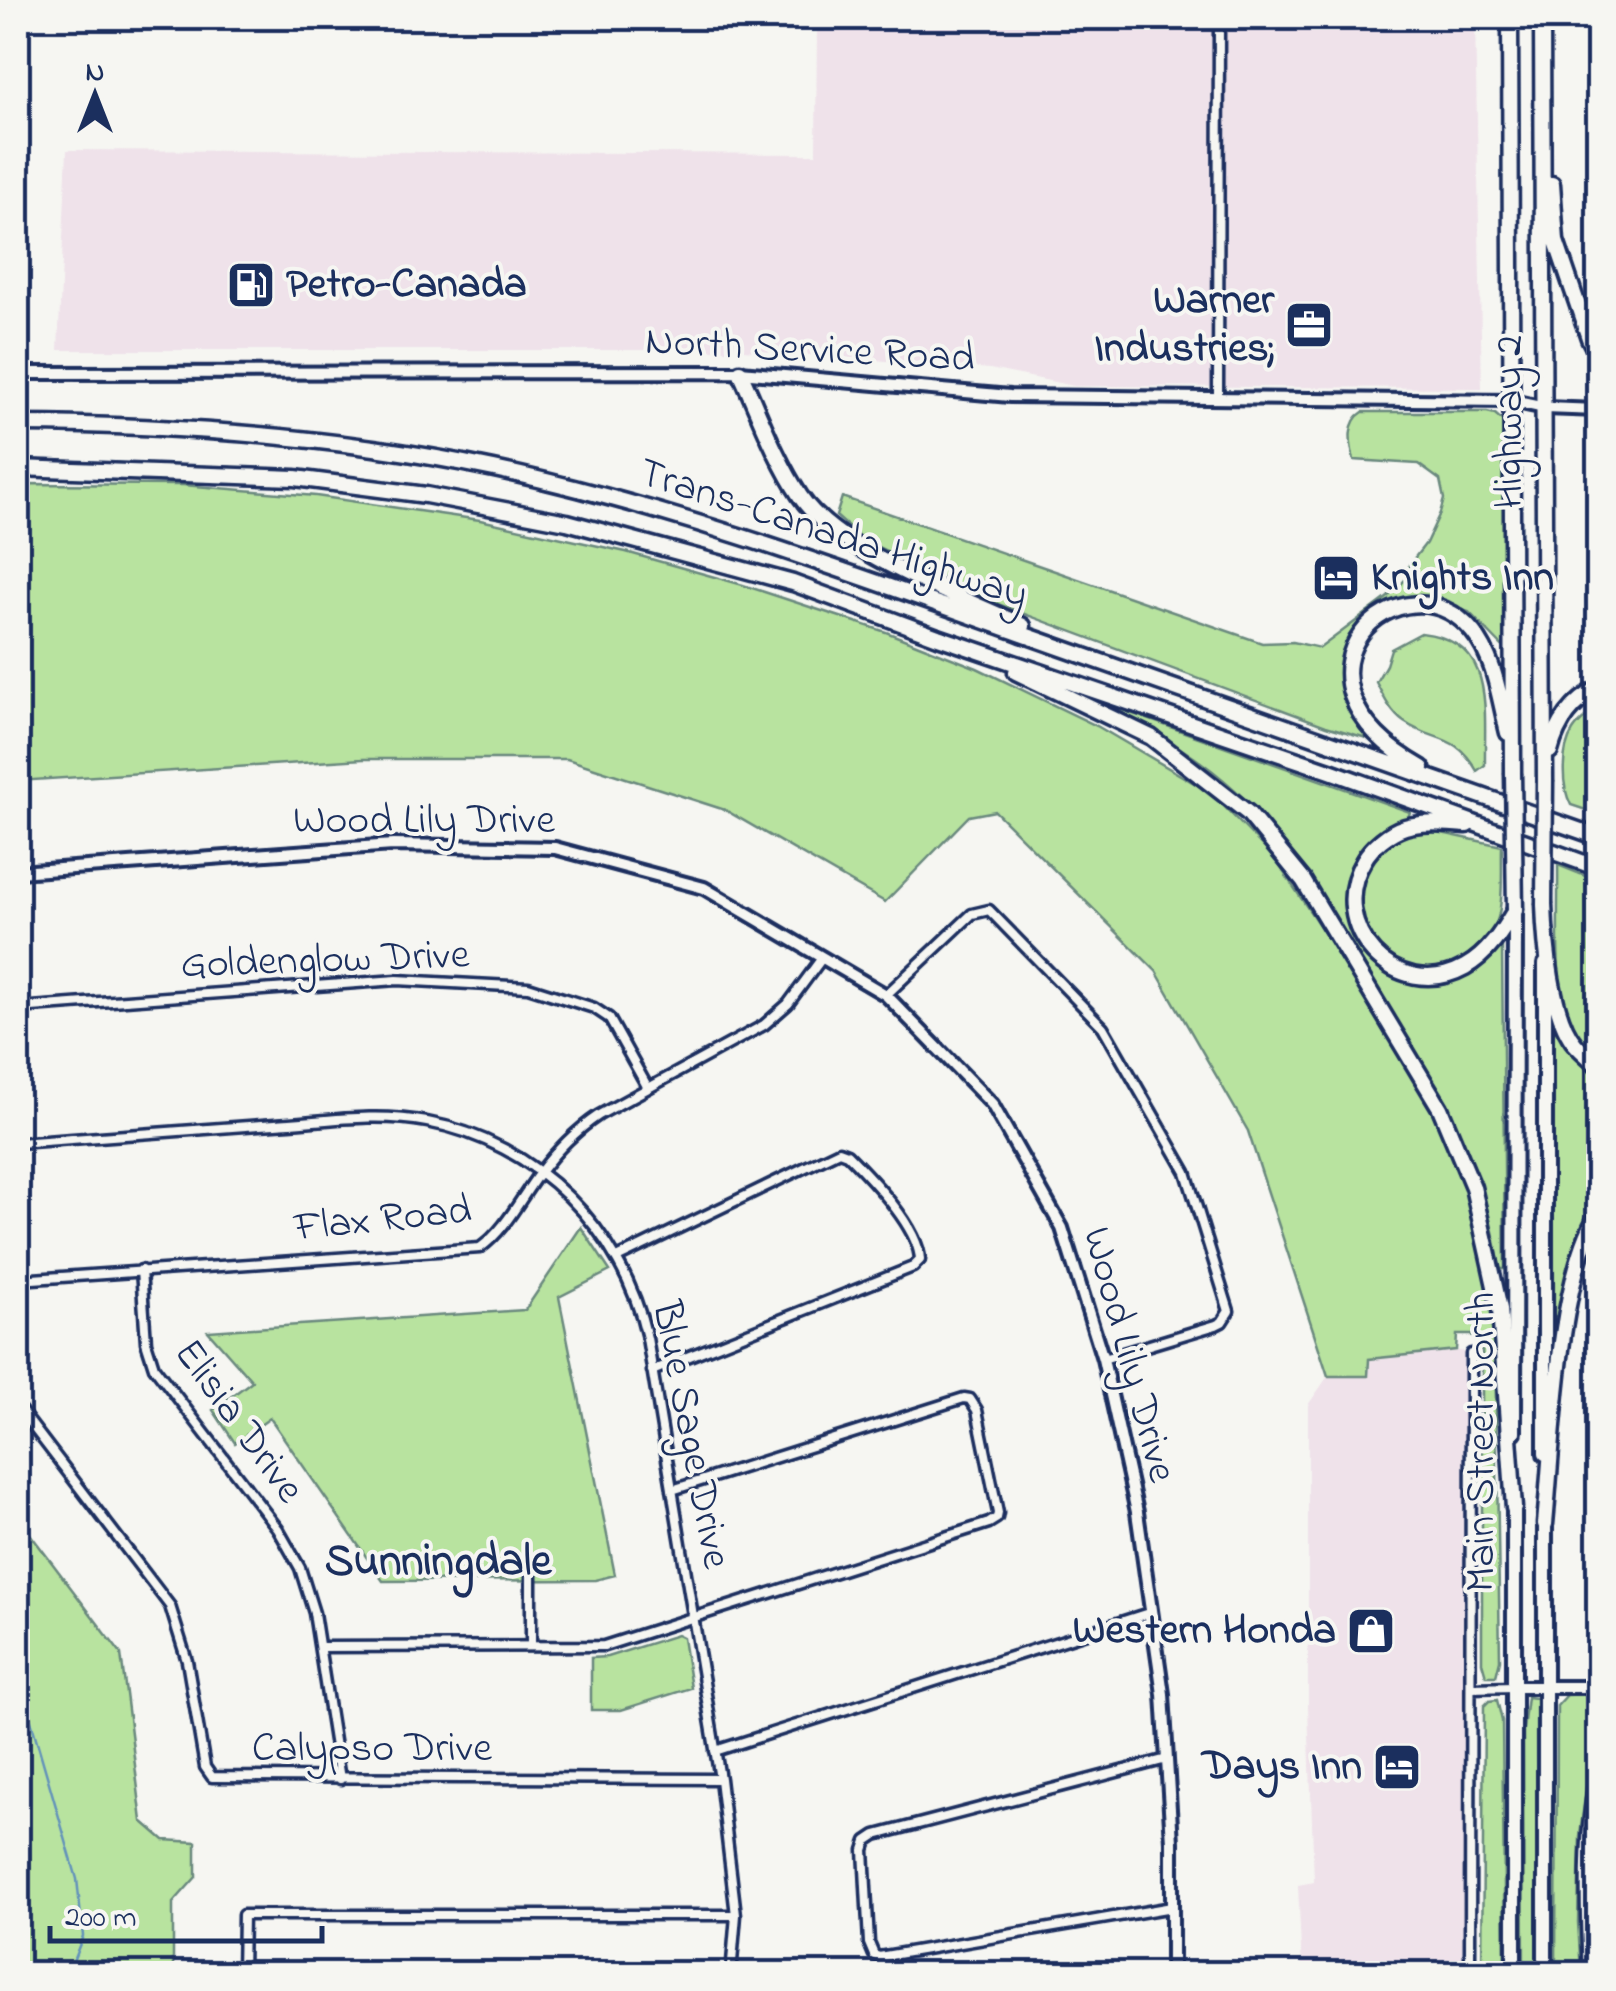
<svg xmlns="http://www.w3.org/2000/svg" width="1616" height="1991" font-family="'Indie Flower',sans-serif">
	<rect width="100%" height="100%" fill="#f6f6f2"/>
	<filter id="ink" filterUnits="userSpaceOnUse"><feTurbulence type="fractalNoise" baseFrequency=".01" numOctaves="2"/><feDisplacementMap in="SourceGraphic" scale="20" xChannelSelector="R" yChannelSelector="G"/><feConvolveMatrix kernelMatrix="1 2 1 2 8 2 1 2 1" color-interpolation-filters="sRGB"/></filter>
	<g filter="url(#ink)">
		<path fill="#efe2ea" d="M817,18H1475L1482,388L1074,386L990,369L743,350H58L67,150L816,154Z
			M1456,1350L1471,1354L1470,1973H1302L1298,1885L1314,1882L1308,1706V1405L1328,1376H1368L1369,1359Z
			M1598,1763V1973L1588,1974L1590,1797Z"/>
		<path fill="#b8e39f" stroke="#6a897e" stroke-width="2.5" d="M1363,412H1487L1495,414L1504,422L1505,649L1469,612L1428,599L1399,604L1366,634L1349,677L1370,739L1326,726L995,603L863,540L836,516L842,497L1262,643L1293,642L1320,648L1388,597L1408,577L1409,565L1426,543L1440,513L1444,499L1440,480L1418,464L1354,460C1350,444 1346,422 1363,412Z
			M18,484L183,485L316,496L480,520L626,552L743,585L886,632L977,668L1097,726L1211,793L1275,859L1335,949L1433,1111L1465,1184L1489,1285L1495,1341L1500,1660L1496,1676H1486L1482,1662V1351L1471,1335H1457L1456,1350L1369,1359L1368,1376H1328L1248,1131L1156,971L995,811L969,816L885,902L725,810L567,759H363L18,781Z
			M1421,633C1496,641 1484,707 1485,765L1477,771C1455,732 1435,743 1404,722C1391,713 1383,696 1376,682L1386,665L1391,649Z
			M1094,700L1410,812L1408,818C1396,825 1377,831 1367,841C1308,904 1379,1010 1459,978C1476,971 1489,959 1502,946L1505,1269H1500C1484,1153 1424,1065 1364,967C1325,903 1290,841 1235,790C1193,751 1144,726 1094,700Z
			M1598,707V814L1571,805C1561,786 1561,750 1573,731C1579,721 1590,714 1598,707Z
			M1410,832H1437L1502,846C1501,872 1505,908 1493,931C1453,1008 1341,962 1363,879C1366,868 1374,854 1383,846C1390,840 1402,836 1410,832Z
			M1558,865L1598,881V1060C1585,1046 1574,1033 1567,1015C1554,984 1559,901 1558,865Z
			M1553,1031H1560L1571,1050L1598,1076V1200L1571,1260L1561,1318L1554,1317Z
			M581,1227L610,1271L559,1297L615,1575L595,1580L383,1581L270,1418L235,1443L213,1410L252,1381L208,1331L525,1310Z
			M18,1518L121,1654L142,1821L164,1840L196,1842V1877L173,1903V1973H18Z
			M677,1635L683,1638L691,1688L621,1710H591V1658L607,1657Z
			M1592,1694L1598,1698V1744L1586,1788L1580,1836L1578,1922L1581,1973H1556L1557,1706L1567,1695Z
			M1527,1697L1536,1698L1537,1974L1524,1973L1523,1730Z
			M1497,1700L1502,1721L1505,1973H1482L1484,1706L1489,1701Z"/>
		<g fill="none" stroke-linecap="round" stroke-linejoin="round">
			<path stroke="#6493ba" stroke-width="2.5" d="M18,1694L29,1714L77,1879L83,1936L68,1974"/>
			<g stroke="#1b2f5e" stroke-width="15">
				<path id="minor" d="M1218,399L1219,18
					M886,995L972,914L989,910L1103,1027L1186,1172L1229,1311L1222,1322L1216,1325L1103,1359
					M18,1008L397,980L528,987L594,1008L609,1018L648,1088
					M18,1143C103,1137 189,1130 275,1124C325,1121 377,1112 427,1122C536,1142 623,1230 647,1338L720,1779L736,1915L731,1974
					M617,1258L839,1151L847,1154C870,1177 919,1227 920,1260L913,1267L652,1371
					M141,1270L146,1342L154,1367L278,1529L300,1568L314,1613L340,1779
					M18,1280L480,1248C505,1230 519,1201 538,1175C555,1152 575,1131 599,1115L764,1025L788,1004L822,958
					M18,1407L170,1606L187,1661L205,1767L212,1777L720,1779
					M531,1559V1646
					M320,1647L604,1646L989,1523L997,1518L998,1513L977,1410L970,1399L964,1398L672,1490
					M1471,1688L1514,1687
					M715,1751L1152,1612
					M1167,1759L876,1835L867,1841L864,1850L869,1943L874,1955L879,1957L1172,1907
					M242,1974L243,1915H736
					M1470,1974L1471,1354
					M1588,1974C1585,1904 1582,1831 1598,1763"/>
			</g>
			<g stroke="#1b2f5e" stroke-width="18">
				<path id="tertiary" d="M18,373L740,372L1010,396L1512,401L1545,408L1598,410
					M18,872L393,845L555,848L704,888L886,995L992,1104L1062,1228L1103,1359L1137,1512L1163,1694L1172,1842V1974
					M1514,1687H1598"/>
			</g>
			<g stroke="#1b2f5e" stroke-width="20">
				<path id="primary" d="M1545,964V1454
					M1514,1432L1515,910
					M1514,1974V1502
					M1545,1974V1514"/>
			</g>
			<g stroke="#1b2f5e" stroke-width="21">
				<path id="trunk" d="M1510,18L1513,773
					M1542,18L1545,781
					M1552,184L1556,241L1589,338L1598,356
					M740,372C759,413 775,458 800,496C838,553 960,596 1023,626
					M18,424C177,425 337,436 494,469C675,508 848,572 1022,634C1214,702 1406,770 1598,837
					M18,468L295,478L426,495L567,522L793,583L938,637L1330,771L1598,868
					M1016,672L1151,737L1248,813L1303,880L1440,1108L1473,1187L1500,1309L1514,1508
					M1550,751C1557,724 1573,701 1598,689
					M1422,768C1260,676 1405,547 1473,632C1495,658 1500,701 1508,733
					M1467,825C1447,824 1424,821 1405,827C1389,832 1372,846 1364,860C1324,926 1396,1005 1465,967C1488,954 1502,932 1515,910
					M1544,904C1545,940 1551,1016 1575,1044C1582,1052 1591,1059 1598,1066
					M1545,1524C1553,1442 1557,1282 1598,1214"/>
			</g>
			<use href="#minor" stroke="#f6f6f2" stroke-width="8"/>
			<use href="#tertiary" stroke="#f6f6f2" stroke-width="10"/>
			<use href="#primary" stroke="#f6f6f2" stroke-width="12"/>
			<use href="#trunk" stroke="#f6f6f2" stroke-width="14"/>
			<g stroke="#1b2f5e" stroke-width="21" stroke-linecap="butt">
				<path id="trunk-bridge" d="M1513,773L1515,910
					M1544,904L1545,781"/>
			</g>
			<use href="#trunk-bridge" stroke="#f6f6f2" stroke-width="14"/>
		</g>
	</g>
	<defs>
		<g id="fuel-square" transform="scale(2.5)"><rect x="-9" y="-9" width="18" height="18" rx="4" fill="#1b2f5e" stroke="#f6f6f2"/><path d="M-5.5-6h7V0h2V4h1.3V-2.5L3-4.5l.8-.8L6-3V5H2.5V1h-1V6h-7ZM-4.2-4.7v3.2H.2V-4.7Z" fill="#fff"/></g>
		<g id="office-square" transform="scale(2.5)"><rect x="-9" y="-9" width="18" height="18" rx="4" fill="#1b2f5e" stroke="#f6f6f2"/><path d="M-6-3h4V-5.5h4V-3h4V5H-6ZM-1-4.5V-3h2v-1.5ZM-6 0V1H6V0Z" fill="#fff"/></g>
		<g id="hotel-square" transform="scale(2.5)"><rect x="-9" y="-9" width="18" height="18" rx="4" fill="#1b2f5e" stroke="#f6f6f2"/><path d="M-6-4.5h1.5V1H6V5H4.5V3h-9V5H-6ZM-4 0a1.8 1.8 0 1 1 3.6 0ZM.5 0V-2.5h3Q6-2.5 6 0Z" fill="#fff"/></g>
		<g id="shop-square" transform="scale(2.5)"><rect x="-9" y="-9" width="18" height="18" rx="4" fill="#1b2f5e" stroke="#f6f6f2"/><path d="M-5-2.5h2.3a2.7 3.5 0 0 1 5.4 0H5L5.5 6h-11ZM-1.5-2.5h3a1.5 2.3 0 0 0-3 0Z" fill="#fff"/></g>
	</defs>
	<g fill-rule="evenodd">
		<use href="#fuel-square" x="251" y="285"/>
		<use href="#office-square" x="1309" y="325"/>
		<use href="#hotel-square" x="1336" y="578"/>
		<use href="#shop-square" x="1371" y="1631"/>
		<use href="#hotel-square" x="1397" y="1767"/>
	</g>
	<g text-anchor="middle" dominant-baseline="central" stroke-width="8" stroke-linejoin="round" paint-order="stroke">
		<g font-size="42" font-weight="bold" fill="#1b2f5e" stroke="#f6f6f2" text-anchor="end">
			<text x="286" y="285" text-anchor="start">Petro-Canada</text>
			<text x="1274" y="301">Warner<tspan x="1274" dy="48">Industries;</tspan></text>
			<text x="1371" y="578" text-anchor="start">Knights Inn</text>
			<text x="1336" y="1631">Western Honda</text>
			<text x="1362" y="1767">Days Inn</text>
		</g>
		<g font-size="42" fill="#1b2f5e" stroke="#f6f6f2">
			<text transform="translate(810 351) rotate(3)">North Service Road</text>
			<text transform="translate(1510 422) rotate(-90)">Highway 2</text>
			<text transform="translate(833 535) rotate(18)">Trans-Canada Highway</text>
			<text x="424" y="821">Wood Lily Drive</text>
			<text transform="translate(325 961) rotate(-2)">Goldenglow Drive</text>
			<text transform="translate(383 1220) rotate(-6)">Flax Road</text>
			<text transform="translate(1128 1355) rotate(75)">Wood Lily Drive</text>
			<text transform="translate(238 1422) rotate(54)">Elisia Drive</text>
			<text transform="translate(690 1435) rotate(79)">Blue Sage Drive</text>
			<text transform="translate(1482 1442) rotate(-90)">Main Street North</text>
			<text x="372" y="1749">Calypso Drive</text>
		</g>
		<g font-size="45" font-weight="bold" fill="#1b2f5e" stroke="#f6f6f2">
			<text x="438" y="1563">Sunningdale</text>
		</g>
	</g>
	<rect width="1616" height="1991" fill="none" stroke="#f6f6f2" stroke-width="60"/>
	<rect x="30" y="30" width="1556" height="1931" fill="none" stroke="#1b2f5e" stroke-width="4" filter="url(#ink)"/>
	<g transform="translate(95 95)" stroke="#f6f6f2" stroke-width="8" paint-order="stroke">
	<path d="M0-8L18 38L0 25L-18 38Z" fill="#1b2f5e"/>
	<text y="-15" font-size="28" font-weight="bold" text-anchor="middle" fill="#1b2f5e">N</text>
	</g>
	<path d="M50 1926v15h272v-15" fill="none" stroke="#1b2f5e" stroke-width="5"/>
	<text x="65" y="1926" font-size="30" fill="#1b2f5e" stroke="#f6f6f2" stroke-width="8" paint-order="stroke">200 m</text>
</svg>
